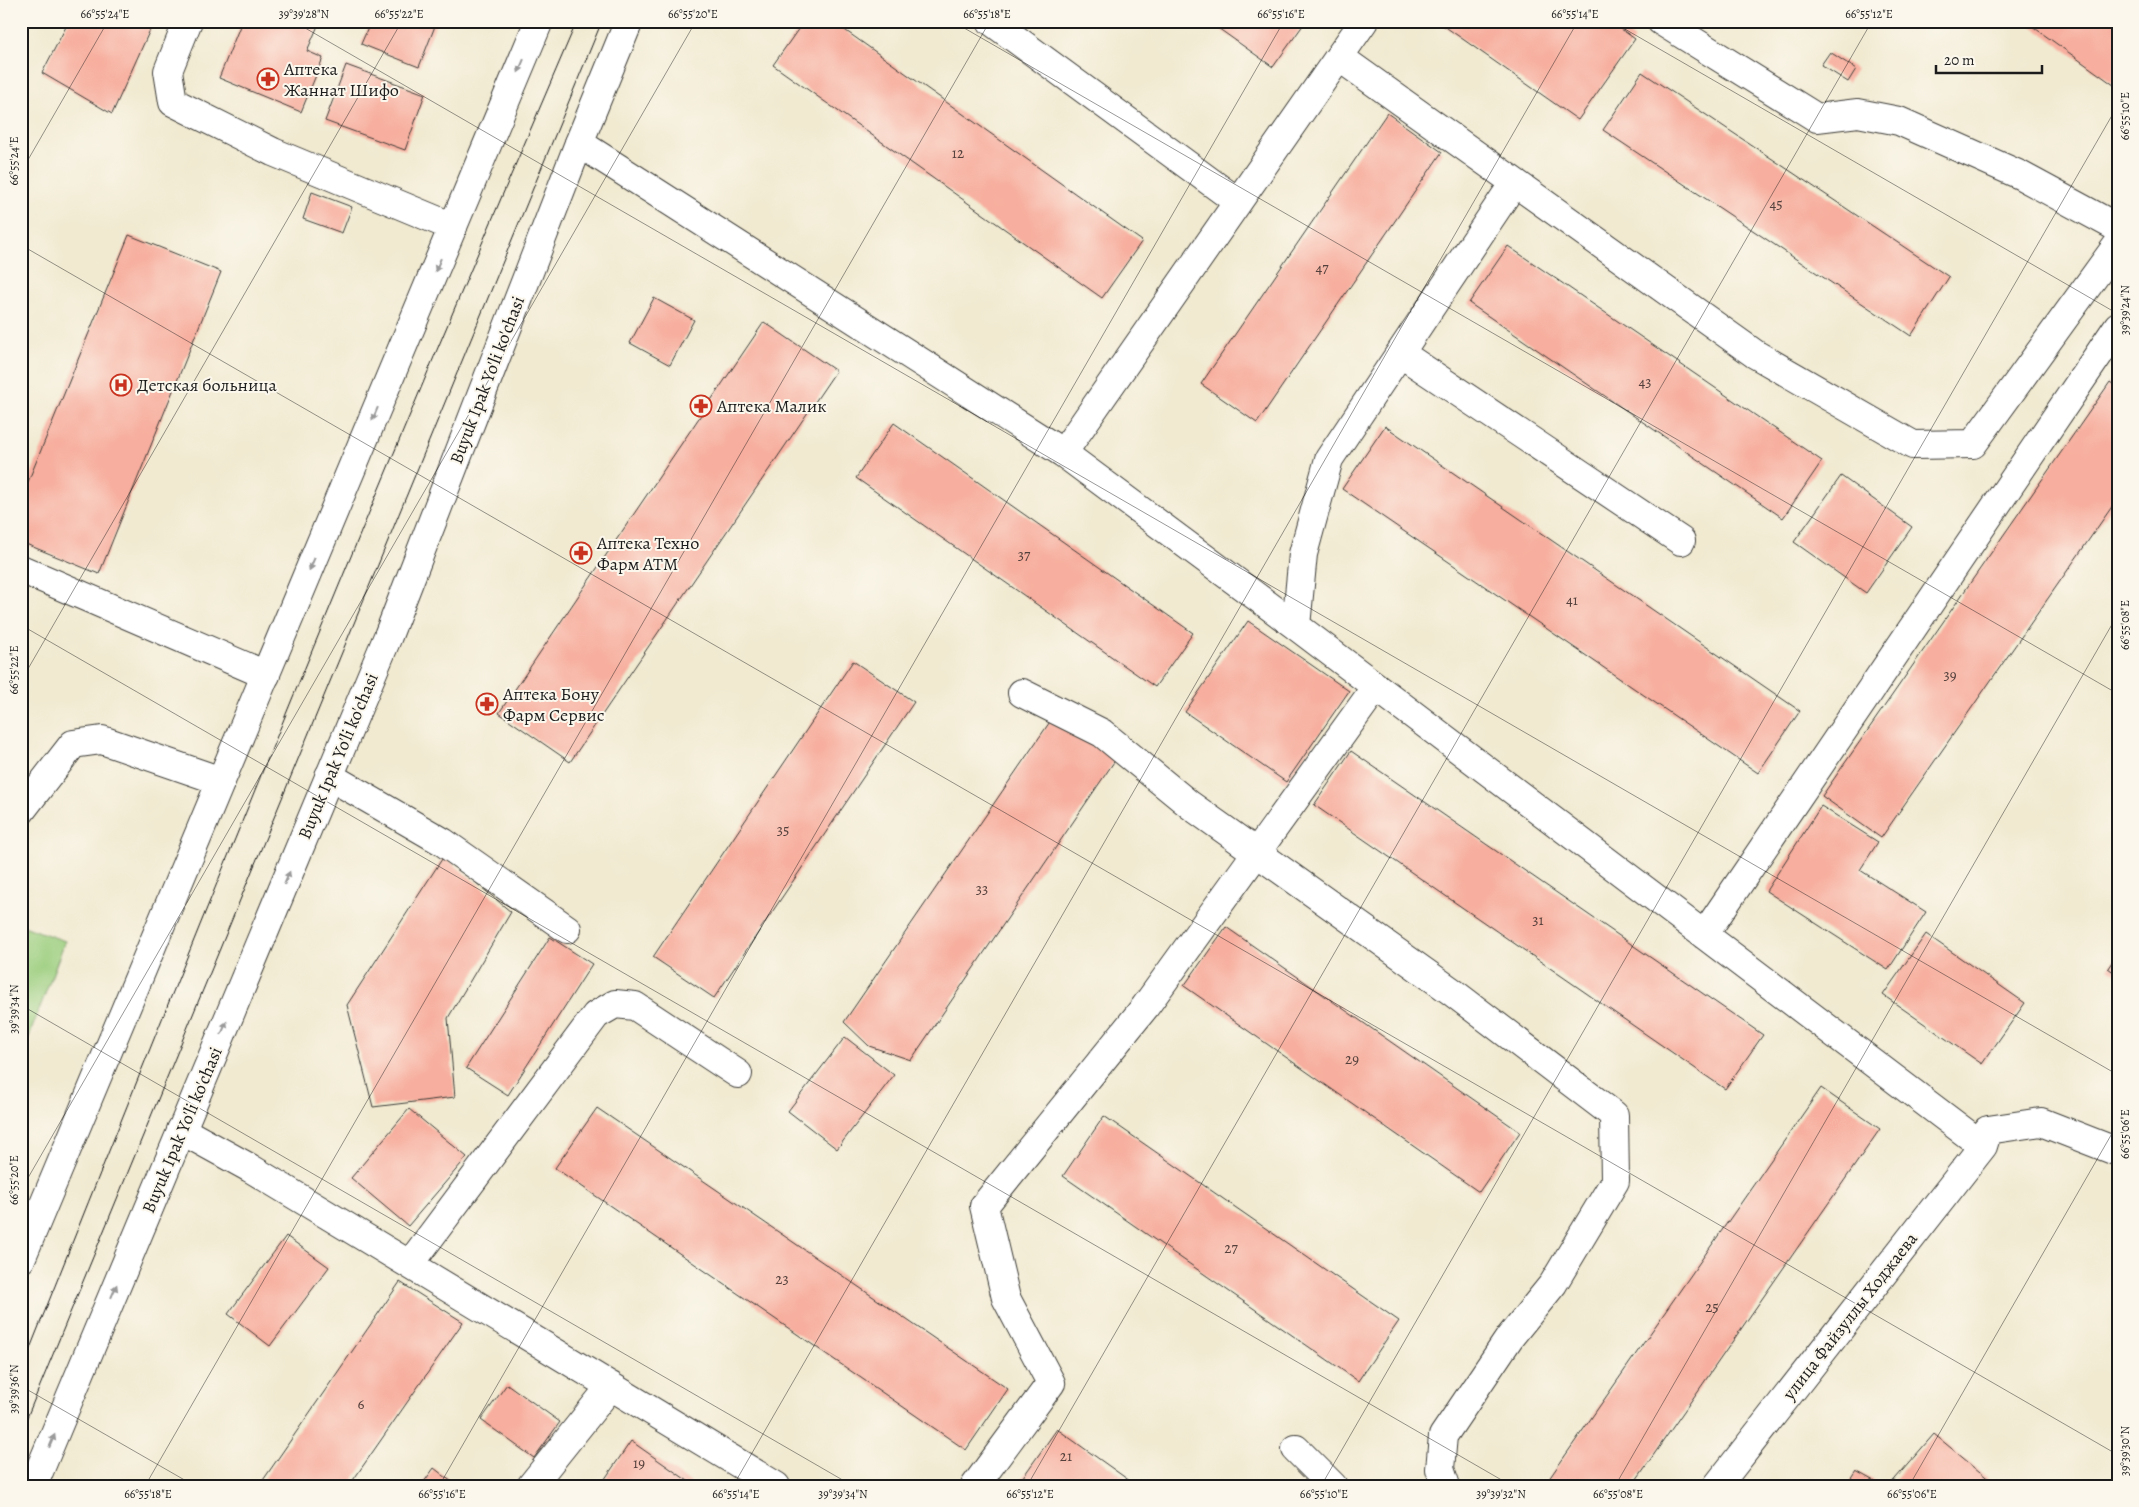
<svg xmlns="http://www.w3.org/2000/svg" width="2139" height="1507" font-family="Alegreya,serif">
	<rect width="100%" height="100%" fill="#fbf7ec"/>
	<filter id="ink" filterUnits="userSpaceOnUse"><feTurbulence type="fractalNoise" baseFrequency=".02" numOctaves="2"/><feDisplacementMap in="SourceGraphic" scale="10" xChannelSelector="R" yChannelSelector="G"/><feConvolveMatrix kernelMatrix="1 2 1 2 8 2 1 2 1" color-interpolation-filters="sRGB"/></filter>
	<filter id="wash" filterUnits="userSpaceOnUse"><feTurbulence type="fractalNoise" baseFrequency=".0096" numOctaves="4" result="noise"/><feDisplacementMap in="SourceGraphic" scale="20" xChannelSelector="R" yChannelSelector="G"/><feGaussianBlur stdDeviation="1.12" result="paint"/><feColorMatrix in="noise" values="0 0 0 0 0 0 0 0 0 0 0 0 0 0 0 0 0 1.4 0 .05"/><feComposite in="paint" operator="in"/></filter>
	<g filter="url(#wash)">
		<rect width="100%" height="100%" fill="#f1ead1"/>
		<path fill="#9acd7d" stroke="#5b744c" d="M21,925L65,941L21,1058Z"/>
		<g id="blocks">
			<path fill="#f7ae9e" d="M69,21H154L112,114L42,73Z
				M242,21H320L307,51L323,58L301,112L219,78Z
				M371,21H437L419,67L361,44Z
				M804,21H832L1142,241L1102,298L773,65Z
				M1208,21H1306L1273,67Z
				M1437,21H1610L1635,39L1578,120Z
				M2025,21H2118V88Z
				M1830,52L1856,69L1848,82L1821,65Z
				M346,65L425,94L405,150L325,121Z
				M1642,72L1949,277L1911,336L1603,130Z
				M1387,113L1442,152L1257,423L1201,384Z
				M312,192L352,207L342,233L303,219Z
				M129,235L221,272L99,574L21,542V499Z
				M1508,246L1822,461L1783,518L1469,303Z
				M654,298L694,320L670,365L630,343Z
				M764,322L836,371L570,762L499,713Z
				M2110,382L2118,388V498L1881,838L1822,796Z
				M894,423L1193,633L1155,687L856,478Z
				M1385,426L1800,711L1758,773L1342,489Z
				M1841,476L1912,527L1866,593L1794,542Z
				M1248,621L1349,691L1286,782L1185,712Z
				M853,661L914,702L714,998L653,957Z
				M1056,713L1118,756L911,1060L869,1046L844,1022Z
				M1351,751L1763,1035L1725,1089L1314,805Z
				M1821,806L1878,842L1860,870L1926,912L1888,970L1766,891Z
				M444,856L511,912L448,1018L455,1097L373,1107L347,1005Z
				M1226,927L1520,1132L1479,1192L1184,986Z
				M1926,934L2025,1003L1982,1064L1883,995Z
				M550,937L592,964L508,1095L466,1068Z
				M2118,953V975L2108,968Z
				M845,1037L894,1075L837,1149L788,1111Z
				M1821,1088L1880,1129L1632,1486H1544Z
				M597,1108L1008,1389L966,1450L555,1168Z
				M409,1109L467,1157L408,1226L351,1178Z
				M1104,1116L1399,1321L1358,1381L1063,1176Z
				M286,1236L329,1267L270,1346L228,1314Z
				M400,1282L463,1322L349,1486H259Z
				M507,1384L560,1422L534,1458L481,1420Z
				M1057,1429L1137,1486H1020L1018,1484Z
				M1934,1434L1997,1486H1889Z
				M631,1441L695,1486H600Z
				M434,1468L457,1486H421Z
				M1856,1471L1883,1486H1846Z"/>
		</g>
	</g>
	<g filter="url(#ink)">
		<use href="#blocks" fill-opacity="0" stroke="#3c3b37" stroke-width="1"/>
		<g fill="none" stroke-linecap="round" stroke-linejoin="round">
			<g stroke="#3c3b37" stroke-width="30">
				<path id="minor" d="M188,21L168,71L173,102L273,152L453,227
					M991,21L1238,202
					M1661,21L1817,118L1858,113L1899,121L2020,175L2118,228
					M1339,57L1755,354L1913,445L1973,444L2118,244
					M579,143L1063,453L1296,626L1983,1146
					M1400,353L1681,541
					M1063,453L1364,21
					M21,569L266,675
					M1296,626L1303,554L1329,459L1514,183
					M1022,693L1102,733L1190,805L1451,991L1614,1115L1615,1181L1553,1284L1510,1337L1443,1436L1440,1469L1446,1486
					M329,776L443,842L567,929
					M21,811L73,744L102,740L221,781
					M1704,935L2118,326
					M181,1130L250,1168L776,1486
					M410,1264L596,1015L615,1004L635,1006L738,1074
					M1296,1449L1333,1486
					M531,1486L611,1386
					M975,1486L1051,1383L1006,1298L984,1206L1145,1007L1376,687
					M1717,1486L1983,1146L1988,1130L2041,1122L2118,1152"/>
			</g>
			<g stroke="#3c3b37" stroke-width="30">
				<path id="major" d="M21,1259L539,21
					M33,1486L388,636L579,143L629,21"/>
			</g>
			<use href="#minor" stroke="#fff" stroke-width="28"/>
			<use href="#major" stroke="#fff" stroke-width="28"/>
			<path stroke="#1c1c1c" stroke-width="1" d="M21,1371C201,919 384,468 577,21
				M21,1432L602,21"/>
		</g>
		<defs><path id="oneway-solid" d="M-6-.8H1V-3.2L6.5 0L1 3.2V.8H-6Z" transform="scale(1.25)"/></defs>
		<g fill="#999">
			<use href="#oneway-solid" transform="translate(521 66) rotate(113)"/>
			<use href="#oneway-solid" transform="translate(438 265) rotate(113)"/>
			<use href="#oneway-solid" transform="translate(375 414) rotate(113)"/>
			<use href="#oneway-solid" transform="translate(312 564) rotate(113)"/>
			<use href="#oneway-solid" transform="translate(287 878) rotate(-67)"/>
			<use href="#oneway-solid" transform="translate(224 1028) rotate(-67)"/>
			<use href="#oneway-solid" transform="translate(114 1291) rotate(-67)"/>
			<use href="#oneway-solid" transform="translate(52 1441) rotate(-67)"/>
		</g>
	</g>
	<path fill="none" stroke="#1c1c1c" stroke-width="1" stroke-opacity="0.45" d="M293,21L2118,1075M952,21L2118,694M1611,21L2118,314M21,172L108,21M21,245L2118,1455M21,625L1512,1486M21,681L402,21M21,1005L853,1486M21,1190L696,21M21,1386L195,1486M145,1486L990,21M439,1486L1284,21M733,1486L1578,21M1027,1486L1872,21M1321,1486L2118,105M1615,1486L2118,614M1909,1486L2118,1123"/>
	<defs>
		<g id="pharmacy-ring" transform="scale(1.125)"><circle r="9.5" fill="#fbf7ec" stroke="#c8321e" stroke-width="1.5"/><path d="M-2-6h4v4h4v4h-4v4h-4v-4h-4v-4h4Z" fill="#c8321e"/></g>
		<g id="hospital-ring" transform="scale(1.125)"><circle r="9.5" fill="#fbf7ec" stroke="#c8321e" stroke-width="1.5"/><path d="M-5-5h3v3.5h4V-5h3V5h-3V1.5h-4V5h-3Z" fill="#c8321e"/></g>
	</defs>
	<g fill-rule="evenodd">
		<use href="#pharmacy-ring" x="268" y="79"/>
		<use href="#hospital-ring" x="121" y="385"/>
		<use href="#pharmacy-ring" x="701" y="406"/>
		<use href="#pharmacy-ring" x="581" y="553"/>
		<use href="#pharmacy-ring" x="487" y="704"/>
	</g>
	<g text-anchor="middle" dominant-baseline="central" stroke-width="4" stroke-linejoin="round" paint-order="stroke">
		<g font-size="15" fill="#53403c">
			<text x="958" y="153">12</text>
			<text x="1776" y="204">45</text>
			<text x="1322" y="268">47</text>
			<text x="1645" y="382">43</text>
			<text x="1024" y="555">37</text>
			<text x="1572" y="600">41</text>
			<text x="1950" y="675">39</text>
			<text x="783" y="830">35</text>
			<text x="982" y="889">33</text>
			<text x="1538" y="920">31</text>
			<text x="1352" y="1059">29</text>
			<text x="1231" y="1248">27</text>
			<text x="782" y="1279">23</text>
			<text x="1712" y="1307">25</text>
			<text x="361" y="1404">6</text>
			<text x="1066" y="1456">21</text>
			<text x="639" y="1463">19</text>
		</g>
		<g font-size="18" fill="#1c1c1c" stroke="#fbf7ec" text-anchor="start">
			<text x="284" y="69">Аптека<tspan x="284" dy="21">Жаннат Шифо</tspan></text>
			<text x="137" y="385">Детская больница</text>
			<text x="717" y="406">Аптека Малик</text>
			<text x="597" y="543">Аптека Техно<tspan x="597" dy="21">Фарм АТМ</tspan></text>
			<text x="503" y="694">Аптека Бону<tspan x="503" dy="21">Фарм Сервис</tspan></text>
		</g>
		<g font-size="18" fill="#1c1c1c" stroke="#fbf7ec">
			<text transform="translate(487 380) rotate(-69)">Buyuk Ipak Yo'li ko'chasi</text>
			<text transform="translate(338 756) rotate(-67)">Buyuk Ipak Yo'li ko'chasi</text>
			<text transform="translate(182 1130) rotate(-67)">Buyuk Ipak Yo'li ko'chasi</text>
			<text transform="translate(1850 1316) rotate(-52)">улица Файзуллы Ходжаева</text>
		</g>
	</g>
	<rect width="2139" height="1507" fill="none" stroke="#fbf7ec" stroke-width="55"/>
	<path d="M1936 65v8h106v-8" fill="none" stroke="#1c1c1c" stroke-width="2.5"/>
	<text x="1944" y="65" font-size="15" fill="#1c1c1c" stroke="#fbf7ec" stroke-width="4" paint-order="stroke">20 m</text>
	<rect x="28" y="28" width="2084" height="1452" fill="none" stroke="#1c1c1c" stroke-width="2"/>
	<g font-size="12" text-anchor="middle" fill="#1c1c1c">
		<text x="105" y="18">66°55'24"E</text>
		<text x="304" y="18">39°39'28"N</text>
		<text x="399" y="18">66°55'22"E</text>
		<text x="693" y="18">66°55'20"E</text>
		<text x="987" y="18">66°55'18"E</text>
		<text x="1281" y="18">66°55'16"E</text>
		<text x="1575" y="18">66°55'14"E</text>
		<text x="1869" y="18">66°55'12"E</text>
		<text transform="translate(2125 116) rotate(-90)" y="4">66°55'10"E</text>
		<text transform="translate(14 161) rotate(-90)" y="4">66°55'24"E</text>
		<text transform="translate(2125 310) rotate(-90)" y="4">39°39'24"N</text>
		<text transform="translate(2125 625) rotate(-90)" y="4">66°55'08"E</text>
		<text transform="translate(14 670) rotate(-90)" y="4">66°55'22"E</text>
		<text transform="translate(14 1009) rotate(-90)" y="4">39°39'34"N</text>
		<text transform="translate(2125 1134) rotate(-90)" y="4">66°55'06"E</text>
		<text transform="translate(14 1180) rotate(-90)" y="4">66°55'20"E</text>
		<text transform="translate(14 1389) rotate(-90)" y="4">39°39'36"N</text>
		<text transform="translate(2125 1451) rotate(-90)" y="4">39°39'30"N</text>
		<text x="148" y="1498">66°55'18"E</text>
		<text x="442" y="1498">66°55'16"E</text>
		<text x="736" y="1498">66°55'14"E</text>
		<text x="843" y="1498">39°39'34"N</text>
		<text x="1030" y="1498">66°55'12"E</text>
		<text x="1324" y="1498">66°55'10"E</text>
		<text x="1501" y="1498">39°39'32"N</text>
		<text x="1618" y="1498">66°55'08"E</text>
		<text x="1912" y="1498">66°55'06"E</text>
	</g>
</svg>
